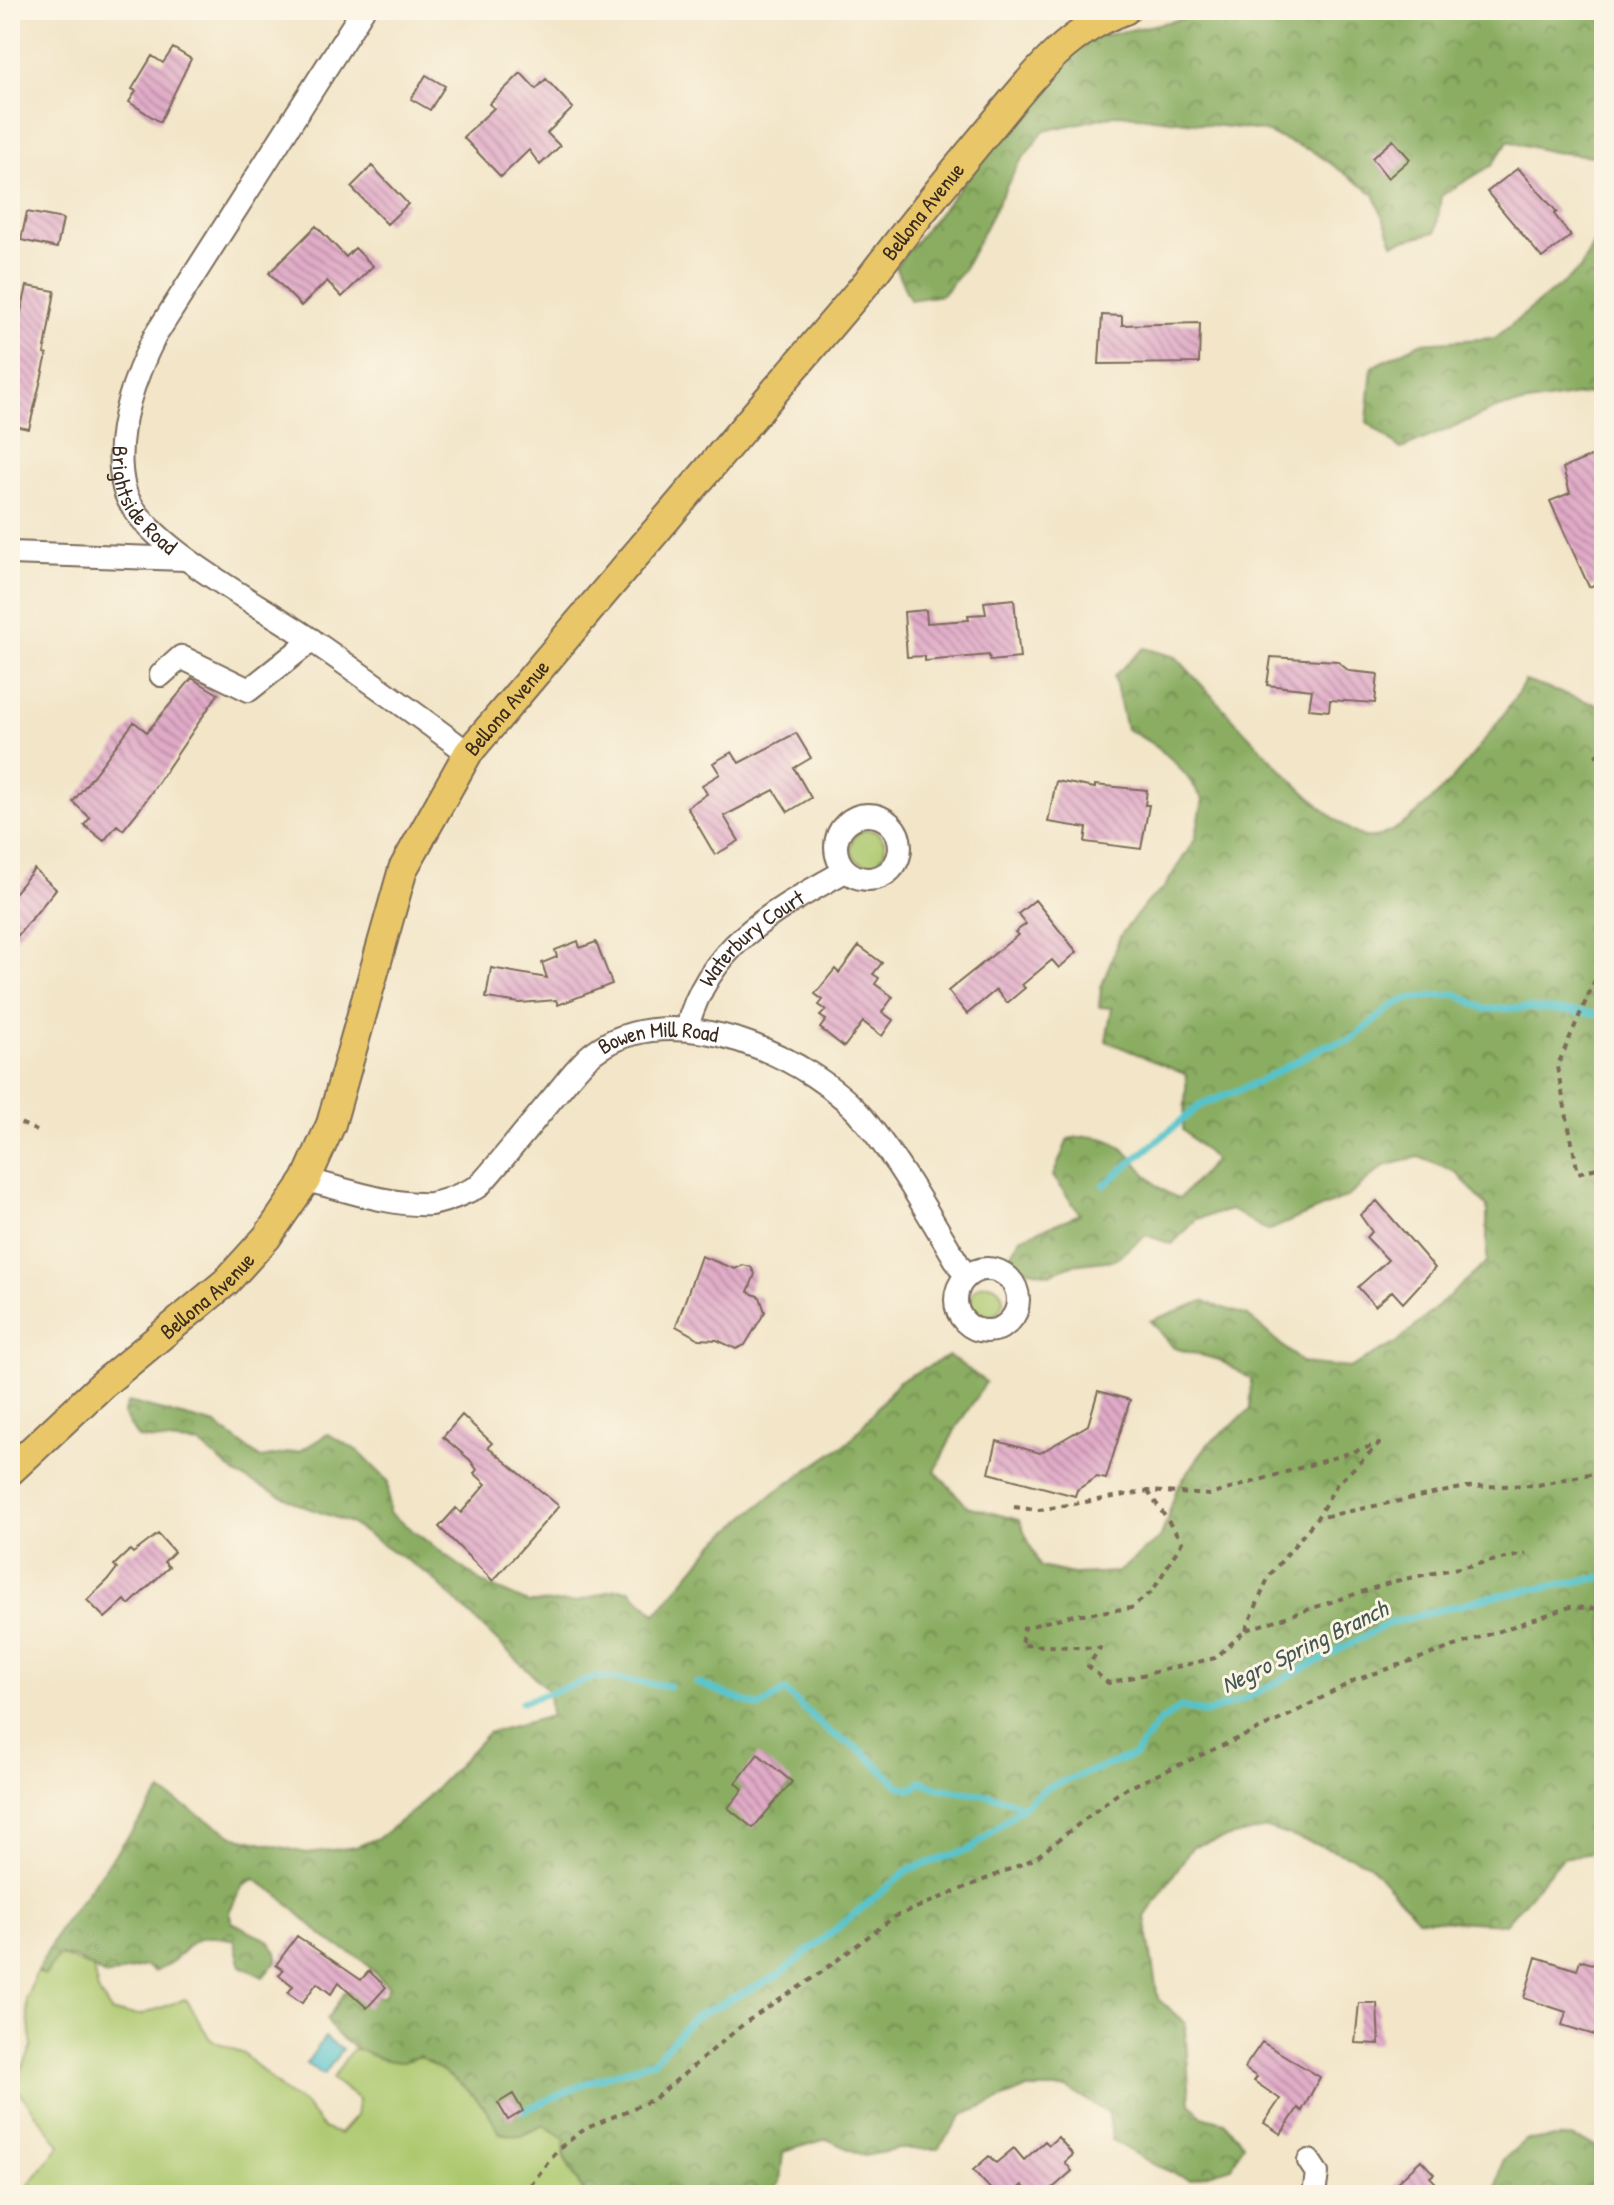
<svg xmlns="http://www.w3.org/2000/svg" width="1614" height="2205" font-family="'Patrick Hand',sans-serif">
	<defs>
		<pattern id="forest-crowns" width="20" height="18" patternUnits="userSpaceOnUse" patternTransform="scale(2)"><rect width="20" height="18" fill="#8aad62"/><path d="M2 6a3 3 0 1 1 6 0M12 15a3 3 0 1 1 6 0" fill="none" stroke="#728d50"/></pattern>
		<pattern id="building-back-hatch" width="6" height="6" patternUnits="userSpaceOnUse" patternTransform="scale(2)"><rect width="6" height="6" fill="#e0aac7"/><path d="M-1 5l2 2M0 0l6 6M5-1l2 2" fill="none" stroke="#b78ba1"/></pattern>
	</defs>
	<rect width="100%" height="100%" fill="#fcf5e5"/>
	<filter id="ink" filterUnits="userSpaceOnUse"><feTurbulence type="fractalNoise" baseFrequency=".0125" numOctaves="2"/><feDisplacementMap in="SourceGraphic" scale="16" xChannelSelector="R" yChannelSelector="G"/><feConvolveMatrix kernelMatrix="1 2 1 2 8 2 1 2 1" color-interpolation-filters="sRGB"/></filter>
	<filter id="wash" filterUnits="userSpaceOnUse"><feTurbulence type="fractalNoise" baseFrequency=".006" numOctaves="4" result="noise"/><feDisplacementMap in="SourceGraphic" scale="32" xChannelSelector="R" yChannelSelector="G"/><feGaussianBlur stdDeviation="1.8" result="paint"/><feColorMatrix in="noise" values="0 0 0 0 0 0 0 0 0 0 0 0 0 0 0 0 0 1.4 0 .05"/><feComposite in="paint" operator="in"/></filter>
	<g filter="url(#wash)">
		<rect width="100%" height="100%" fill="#f2e5c8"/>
		<path fill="#adc96f" stroke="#747a46" stroke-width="2" d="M851 847a17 17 0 1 1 34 0a17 17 0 1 1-34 0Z
			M971 1300a16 16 0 1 1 32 0a16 16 0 1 1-32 0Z
			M59,1955L93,1968L98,1991L112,2013L141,2015L185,1999L210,2039L244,2054L288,2095L303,2103L323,2128L340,2134L356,2116L358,2099L332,2079L352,2049C372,2053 404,2050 421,2057C455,2070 486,2101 500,2133L520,2136L544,2125L565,2139L564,2157L585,2195H21L60,2145L14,2085L32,2047L26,1999L37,1971L45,1975Z"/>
		<path fill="url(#forest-crowns)" stroke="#626c40" stroke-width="2" d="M1225,10H1604V157L1552,152L1508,141L1492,165L1441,196L1436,232L1393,243L1374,194L1314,152L1263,131L1120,114L1044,131L1017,166L963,270L942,295L910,300L895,267L1065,58L1097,37Z
			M1604,223V391L1498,408L1401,449L1367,422L1372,367L1420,343L1495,338L1580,269Z
			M1144,648L1176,657C1207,690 1330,830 1365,837C1411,845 1504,719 1525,681L1604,707V1851L1562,1858L1505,1924L1418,1919L1368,1863L1325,1847L1266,1828L1193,1846L1145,1917L1158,1999L1185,2023L1190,2103L1202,2116L1224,2122L1243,2143L1232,2167L1189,2180L1155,2165L1112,2140L1109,2113L1068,2089H1025L963,2115L938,2149H900L864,2156L827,2139L783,2152L780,2182L768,2195H585L564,2156L565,2139L544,2125L520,2136L500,2133C483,2096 453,2077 419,2056C414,2058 407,2062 401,2062C376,2061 336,2043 327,2019L345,1992L383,1997L389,1987L361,1959L329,1941L275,1892L254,1879L243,1885L229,1912L232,1922L268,1940L277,1952V1960L263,1977L241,1966L234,1940C181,1927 194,1956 154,1972L146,1966L106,1976L75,1958L59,1955L45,1975L37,1971L60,1928L161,1792L234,1836L306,1853L356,1847L380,1837L417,1808L488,1733L551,1716L549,1691L429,1575L348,1522L305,1507L237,1475L200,1444L138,1438L123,1414L128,1402L216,1425L261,1458L300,1451L328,1434L358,1451L388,1481L389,1513L483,1583L528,1603L576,1602L616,1589L630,1590L656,1614L714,1544L775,1492L850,1441L899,1381L949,1356L986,1382L955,1430L935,1471L967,1506L1019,1520L1040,1567L1073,1574L1118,1572L1161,1537L1177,1488L1207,1445L1250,1410L1251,1379L1219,1360L1174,1348L1150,1321L1203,1301L1248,1316L1302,1363L1350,1368L1398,1342L1487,1262V1207L1456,1172L1419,1157L1384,1166L1349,1196L1268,1231L1231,1210L1196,1219L1172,1244L1146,1235L1114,1260L1072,1265L1049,1274L1006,1265L1020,1238L1080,1214L1053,1176L1068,1139C1136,1123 1134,1186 1180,1198L1215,1160L1183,1130L1187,1075L1106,1041L1112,1008L1099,1007L1101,988L1120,936L1147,902L1164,888L1195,839L1203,800C1182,766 1162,746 1126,729L1114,676Z
			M1571,2137L1604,2149V2195H1496L1502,2161L1525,2140Z"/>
		<path fill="#55c3cb" stroke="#487674" stroke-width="2" d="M325,2037L342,2049L324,2075L306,2064Z"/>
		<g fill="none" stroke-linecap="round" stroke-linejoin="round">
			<path stroke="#55c3cb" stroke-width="7" d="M1104,1185L1199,1106L1258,1082L1324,1046L1351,1040L1391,1007L1408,999L1456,994L1485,1009L1527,1008L1604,1014
				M697,1683L759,1707L785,1691L828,1731L862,1751L899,1786L913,1789L921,1781C955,1798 990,1788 1022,1807
				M522,1702L597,1677L669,1686
				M523,2111L589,2082L654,2061L693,2018L779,1975L910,1869L971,1849L1046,1788L1135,1755L1157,1724L1181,1707L1206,1713L1243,1700L1390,1623L1489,1597L1604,1577"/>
		</g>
		<g id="blocks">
			<path fill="url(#building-back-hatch)" d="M173,48L191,59L160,122L129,102L136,91L132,89L152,56L163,63Z
				M521,73L536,89L546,79L573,108L547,133L560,146L540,165L529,150L501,177L463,137L494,108L489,104Z
				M426,75L445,86L430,110L411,99Z
				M1393,140L1410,159L1388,178L1372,158Z
				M372,166L408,204L387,224L351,187Z
				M1518,168L1557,212L1554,214L1571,236L1542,258L1487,192Z
				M27,212L63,219L57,248L21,240Z
				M316,226L346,257L355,248L373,266L342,297L327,281L301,306L269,273Z
				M27,286L55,291L44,354L47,355L29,429L10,425V360Z
				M1102,315L1122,316V325L1200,323L1199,363L1099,364Z
				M1604,451V581L1589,587L1550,501L1570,493L1563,468Z
				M1014,599L1020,658L990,661L989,655L925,661V656L907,657L904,612L926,610L927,623L969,620L968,615L986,614L984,602Z
				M1271,657L1337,661L1349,671L1378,674L1375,703L1330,700L1329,711L1309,709L1312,690L1267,685Z
				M192,678L218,694L140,809L123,830L117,825L104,841L84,825L90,818L73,802L134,722L147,732Z
				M796,733L811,758L794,768L811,798L788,812L774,790L724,816L739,841L715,855L687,807L707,794L702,785L720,774L713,763L732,752L739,763Z
				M1056,781L1095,788V785L1147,790L1145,805H1149L1141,849L1085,842L1087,828L1048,822Z
				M34,869L56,889L10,945V898Z
				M1035,900L1077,952L1059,968L1052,960L1022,985L1025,988L1007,1003L996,990L967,1014L948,991L1018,935L1015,932L1026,924L1018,914Z
				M578,941L580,948L596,942L612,984L558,1005L556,1000L520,1003L486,998L491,968L547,978L542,963L557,957L555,950Z
				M859,946L882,963L873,974L879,978L875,984L893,997L882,1012L893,1020L882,1036L863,1022L844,1047L820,1028L826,1020L820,1016L826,1010L819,1005L823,1000L815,994L835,969L839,973Z
				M1377,1201L1435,1268L1403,1303L1392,1291L1375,1306L1358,1287L1388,1260L1366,1237L1372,1232L1360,1215Z
				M701,1256L735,1269L743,1265L751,1267L755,1274L748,1292L760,1297L765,1312L745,1345L736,1349L717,1340L699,1339L676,1326Z
				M1098,1391L1130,1400L1106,1479L1097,1477L1077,1490L1075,1496L989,1473L997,1441L1040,1453L1088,1425Z
				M462,1415L492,1443L488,1447L559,1506L493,1581L439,1527L456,1508L461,1513L486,1484L474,1473L477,1470L470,1460L443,1437Z
				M158,1534L174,1552L164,1562L169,1567L129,1605L125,1600L105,1618L87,1600L107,1581L117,1568L114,1565L130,1550L133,1553Z
				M758,1754L792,1782L753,1828L728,1808L743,1789L736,1783Z
				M297,1936L361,1980L369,1971L386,1987L367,2008L339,1982L331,1994L317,1983L302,2003L288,1993L293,1986L279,1975L283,1970L276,1965Z
				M1536,1957L1577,1970L1580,1960L1604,1968V2038L1562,2025L1566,2012L1524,1998Z
				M1359,2003H1377L1379,2044L1355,2043Z
				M1262,2042L1320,2077L1302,2111L1298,2108L1281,2134L1264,2123L1280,2099L1254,2081L1257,2077L1244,2068Z
				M513,2094L523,2111L508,2120L498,2103Z
				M1058,2137L1073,2155L1065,2162L1072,2171L1045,2195H1031L1022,2185L1011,2195H996L973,2170L989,2156L996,2163L1014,2148L1024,2160L1045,2141L1049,2145Z
				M1421,2160L1434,2174L1430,2177L1447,2195H1404L1394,2185Z"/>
		</g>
	</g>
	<g filter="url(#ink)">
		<use href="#blocks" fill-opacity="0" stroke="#7b6b5a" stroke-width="2"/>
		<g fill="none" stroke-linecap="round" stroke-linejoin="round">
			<g stroke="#7b6b5a" stroke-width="26">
				<g id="minor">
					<path id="s1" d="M363,10L155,336C133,380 112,438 124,488C137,543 264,606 310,639C363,676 416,714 468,753"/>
					<path d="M10,553L185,559"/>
					<path d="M161,675L181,657L249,690L312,640"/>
					<circle cx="868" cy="847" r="32"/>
					<path id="s2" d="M687,1028C708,945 775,910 845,871"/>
					<path id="s3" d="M306,1180C345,1189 390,1206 430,1204C447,1202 463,1193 478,1187C505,1157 530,1125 556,1094C567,1081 579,1064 593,1053C670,993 815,1056 868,1124C906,1172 935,1226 966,1277"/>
					<circle cx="987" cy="1300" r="31"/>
					<path d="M1309,2161L1317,2173L1314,2195"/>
				</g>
			</g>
			<g stroke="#7b6b5a" stroke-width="32">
				<g id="major">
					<path id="s4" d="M10,1471L102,1385L226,1282L267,1237L306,1180L331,1124L403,869L468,753L868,281C906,231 945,182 986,133C1027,84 1063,32 1125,10"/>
				</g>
			</g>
			<path stroke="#7b6b5a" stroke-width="4" stroke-dasharray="6 6" stroke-linecap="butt" d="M1595,756L1604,751
				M1604,971L1594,982L1557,1067L1578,1173L1604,1166
				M10,1118L41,1133
				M1148,1491L1182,1542L1152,1592L1131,1608L1068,1616L1024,1628L1021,1645L1100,1648L1088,1666L1108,1683L1215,1658L1246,1630L1395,1581L1526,1554
				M1014,1507L1039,1510L1148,1491L1210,1495L1379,1444L1337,1484L1317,1518L1466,1487L1538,1485L1604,1471
				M1246,1630L1269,1576L1317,1518
				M523,2195L558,2149L585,2129L654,2099L746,2022L819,1974L894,1917L1034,1859L1121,1791L1286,1717L1355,1680L1570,1607L1604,1609"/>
			<use href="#minor" stroke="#fff" stroke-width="22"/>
			<use href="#major" stroke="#e9c769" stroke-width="28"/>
		</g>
	</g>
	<g text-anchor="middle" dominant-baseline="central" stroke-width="6" stroke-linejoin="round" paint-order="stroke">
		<g font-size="22" fill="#3b2a1e" stroke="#fcf5e5">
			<text stroke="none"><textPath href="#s4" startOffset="1584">Bellona Avenue</textPath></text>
			<text stroke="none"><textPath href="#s1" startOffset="564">Brightside Road</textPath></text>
			<text stroke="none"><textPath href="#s4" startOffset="936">Bellona Avenue</textPath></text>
			<text stroke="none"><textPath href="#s2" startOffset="114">Waterbury Court</textPath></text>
			<text stroke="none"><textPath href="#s3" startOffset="424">Bowen Mill Road</textPath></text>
			<text stroke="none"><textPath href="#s4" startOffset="264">Bellona Avenue</textPath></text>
		</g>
		<g font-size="24" font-style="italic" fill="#435852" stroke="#fcf5e5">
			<text transform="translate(1304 1646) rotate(-26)">Negro Spring Branch</text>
		</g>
	</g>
	<rect width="1614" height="2205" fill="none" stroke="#fcf5e5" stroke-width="40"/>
</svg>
